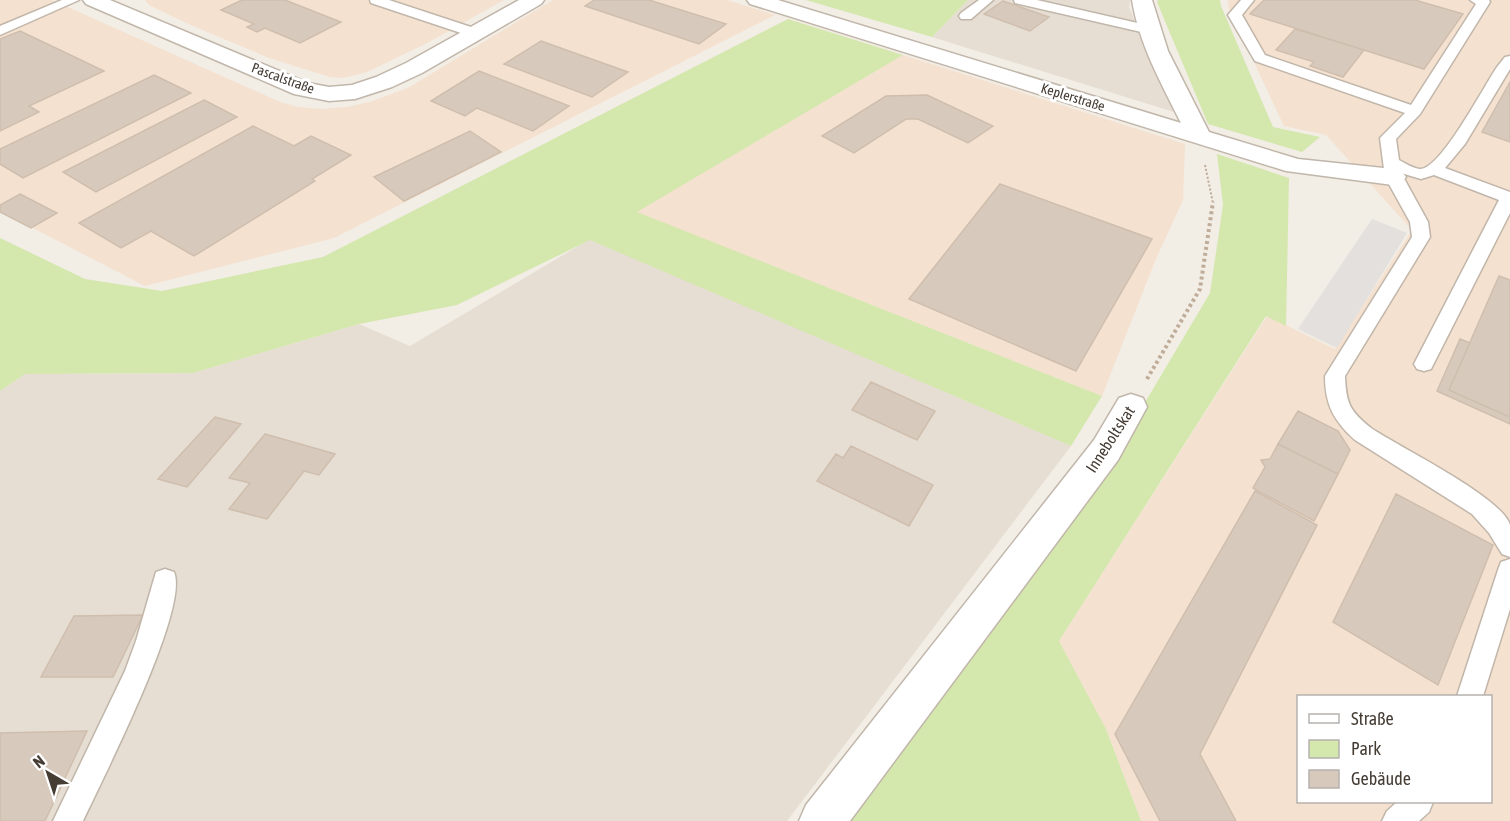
<svg xmlns="http://www.w3.org/2000/svg" width="1510" height="821" font-family="'Asap Condensed',sans-serif">
	<rect width="100%" height="100%" fill="#f2ede5"/>
	<path fill="#e6ded3" d="M968,0H1130L1129,7L1174,112L932,37Z
		M590,239L1071,446L787,821H0V391L25,374L193,373L359,324L410,346Z"/>
	<path fill="#f5e1cf" fill-rule="evenodd" d="M0,0H52L280,102L298,107L322,109L347,107L370,102L408,88L553,0H727L775,15L334,238L145,286L0,211Z
		M145,0H504L429,42L367,72L343,78L330,77L269,58L184,22L149,5Z
		M1228,0H1510V821H1141L1106,729L1059,641L1267,316L1335,349L1412,230L1326,135L1284,126L1229,9ZM1298,696H1490V802H1298Z
		M903,55L1185,144L1183,200L1155,261L1102,396L636,212Z"/>
	<path fill="#d4e7ad" d="M806,0H968L932,37Z
		M1158,0H1220L1221,6L1273,127L1320,137L1302,152L1208,124L1157,2Z
		M788,19L903,55L637,212L1102,396L1071,446L590,240L457,305L359,324L193,373L25,374L0,391V238L85,279L162,291L323,257Z
		M1217,154L1289,178L1286,326L1266,316L1059,641L1106,729L1141,821H838L1115,453L1210,293L1223,205Z"/>
	<path fill="#e3e0dd" d="M1372,219L1407,233L1337,348L1298,329Z"/>
	<path fill="#d7cabd" stroke="#cfbead" stroke-width="1.5" d="M242,0H285L341,22L300,43L265,28L257,32L247,27L254,24L221,10Z
		M594,0H649L726,24L699,44L585,6Z
		M1264,0H1415L1463,14L1424,69L1250,14Z
		M1003,1L1049,17L1030,31L984,14Z
		M1295,29L1364,50L1343,77L1310,66L1314,62L1276,50Z
		M20,31L104,71L29,106L39,112L0,131V39Z
		M541,41L628,72L592,97L504,64Z
		M479,71L569,106L533,131L477,108L465,116L431,101Z
		M154,75L191,93L23,178L0,164V149Z
		M1510,82V142L1482,132Z
		M927,95L993,126L968,143L918,119H906L854,153L822,136L886,96Z
		M204,100L237,117L96,192L63,172Z
		M253,126L294,146L311,136L351,155L312,179L315,181L194,256L151,231L121,248L79,223Z
		M470,131L501,152L404,201L374,177Z
		M1000,184L1152,239L1076,371L909,299Z
		M20,194L57,213L31,228L0,212V205Z
		M1499,276L1510,280V417L1449,390Z
		M1460,339L1470,343L1449,390L1510,417V424L1437,391Z
		M871,382L935,411L917,440L852,410Z
		M1298,411L1338,431L1350,450L1338,474L1278,444Z
		M215,417L241,424L187,487L158,479Z
		M265,434L335,454L319,475L304,471L267,519L229,509L250,483L229,478Z
		M1278,444L1338,474L1314,521L1253,488L1265,467L1261,460L1270,459Z
		M851,446L933,485L909,526L817,481L836,454L843,458Z
		M1255,491L1317,525L1200,754L1236,821H1160L1115,734Z
		M1396,494L1493,545L1438,685L1333,622Z
		M143,615L113,677H41L74,616Z
		M87,731L45,821H0V733Z"/>
	<g fill="none" stroke-linecap="round" stroke-linejoin="round">
		<g stroke="#c1b6aa" stroke-width="3">
			<path id="lane" d="M62,0H79L0,35V26Z
				M370,0H389L480,30L482,33L480,36H470L371,3Z
				M979,0H993L971,19H961L959,16L961,13Z
				M1014,0H1037L1155,27L1157,30L1150,34L1015,3Z
				M1241,0H1254L1242,15L1265,55L1411,105L1476,4L1470,0H1489L1490,2L1420,114L1396,139L1399,160C1405,163 1414,169 1421,169C1442,167 1484,86 1497,67L1505,57L1510,56V69L1465,144L1445,168L1510,192V213L1431,369L1424,371L1417,369L1414,364L1499,200L1434,175L1421,179L1401,173L1428,222L1430,237L1345,376C1346,404 1350,411 1371,428C1399,447 1502,497 1510,525C1510,534 1510,548 1510,557L1502,554L1489,533L1472,514L1355,440C1334,421 1325,405 1325,376L1412,237L1410,222L1385,177L1380,138L1405,113L1255,61L1228,15Z
				M1510,559V609L1483,696H1457L1498,570L1501,562Z
				M165,569L174,572C190,608 102,780 83,821H53L125,671L136,641L156,572Z
				M1397,802H1433L1429,812L1419,821H1382L1387,811Z"/>
		</g>
		<g stroke="#c1b6aa" stroke-width="3">
			<path id="street" d="M83,0H110L308,83L329,87L352,85L376,77L406,63L519,0H544L541,4L422,73L392,87L355,99L329,101L294,94L86,4Z
				M747,0H778L1181,123C1161,83 1139,44 1132,0H1152L1168,51L1209,132L1298,159L1393,169L1402,172L1406,177L1402,182L1393,185L1286,171L750,4Z
				M1131,394L1143,398L1147,407L1118,460L850,821H799L806,805L1094,440L1119,398Z"/>
		</g>
		<path stroke="#c0ad99" stroke-width="2" stroke-dasharray="2 2" stroke-linecap="butt" d="M1205,165L1213,203"/>
		<path stroke="#c0ad99" stroke-width="4" stroke-dasharray="3 3" stroke-linecap="butt" d="M1147,379L1200,289L1213,202"/>
		<use href="#lane" fill="#fff" fill-rule="evenodd"/>
		<use href="#street" fill="#fff" fill-rule="evenodd"/>
	</g>
	<g text-anchor="middle" dominant-baseline="central" stroke-width="6" stroke-linejoin="round" paint-order="stroke">
		<g font-size="14" fill="#453c34" stroke="#fff">
			<text transform="translate(283 78) rotate(20)">Pascalstraße</text>
			<text transform="translate(1073 97) rotate(17)">Keplerstraße</text>
		</g>
		<g font-size="16" fill="#453c34" stroke="#fff">
			<text transform="translate(1110 439) rotate(-57)">Inneboltskat</text>
		</g>
	</g>
	<rect x="1297" y="695" width="195" height="108" fill="#ffffff" stroke="#b5b1ae" stroke-width="1.5"/>
	<rect x="1309" y="714" width="30" height="9" fill="#ffffff" stroke="#b5b1ae" stroke-width="1.5"/>
	<text x="1351" y="725" font-size="18" fill="#453c34">Straße</text>
	<rect x="1309" y="740" width="30" height="18" fill="#d4e7ad" stroke="#b5b1ae" stroke-width="1.5"/>
	<text x="1351" y="755" font-size="18" fill="#453c34">Park</text>
	<rect x="1309" y="770" width="30" height="18" fill="#d7cabd" stroke="#b5b1ae" stroke-width="1.5"/>
	<text x="1351" y="785" font-size="18" fill="#453c34">Gebäude</text>
	<g transform="translate(48 773) rotate(321)" stroke="#ffffff" stroke-width="4.5" paint-order="stroke">
	<path d="M0-4.5L10 22L0 15L-10 22Z" fill="#453c34"/>
	<text y="-9" font-size="16" font-weight="bold" text-anchor="middle" fill="#453c34">N</text>
	</g>
</svg>
